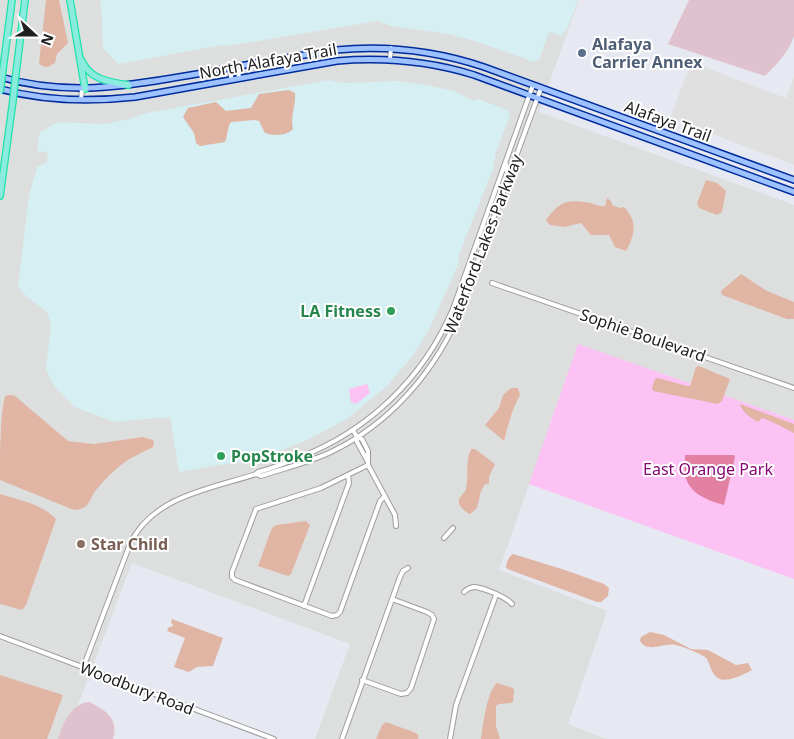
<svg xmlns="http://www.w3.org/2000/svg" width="794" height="739" font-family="'Noto Sans',sans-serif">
	<rect width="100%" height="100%" fill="#e6e9f1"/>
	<path fill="#dddede" d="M0,0H579L539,112L794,205V420L578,345L499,570L607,611L568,724L606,739H315L350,644L132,563L65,739H0Z"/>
	<path fill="#d5eff2" d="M100,0H578L568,27L561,36L549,32L540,58L534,62L475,41L448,34L391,26L377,21L234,45L217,46L118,64L103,48L102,17Z
		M329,80L344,83L397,81L426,85L454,91L474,101L478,99L508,110L510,115L496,152L493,169L459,254L458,265L429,330L414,354L388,385L347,419L305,441L287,448L248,460L179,472L170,417L114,422L75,407L54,386L46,370L51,324L47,312L26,296L18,286L29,195L37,167L47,162L48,153L37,151L40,132L58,122L104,124L128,119L147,113Z"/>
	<path fill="#e0c2ce" d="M689,0H794C794,11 794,26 794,36C790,51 776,65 765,76L668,44Z
		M89,702C106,710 119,719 113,739H58C63,723 71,704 89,702Z"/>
	<path fill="#fcc2f4" d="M578,344L794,420V579L529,484Z
		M367,384L370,393L356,404L351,402L349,389Z"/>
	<path fill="#e381a2" d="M685,455H734L735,457L724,505C707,500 689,494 685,475C684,469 685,461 685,455Z"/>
	<path fill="#e0e0e0" d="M691,62L786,98L794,77V165L670,118Z"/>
	<path fill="#e0b5a4" d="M46,0H59L68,43L57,54L55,63L48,67L42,66L39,63Z
		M289,90L295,93C296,106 290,116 293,129C286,136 274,136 265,133L259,121L254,120L231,122C227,127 228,136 225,142L200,146L196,143L194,133L183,117L188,108L216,102L226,111L251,108L259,94Z
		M706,180L717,183L726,191L722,212L717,215L699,208L697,203Z
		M607,198L611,201L612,205L620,208L624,207C638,222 635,234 626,251L615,247L609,235H591L581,223L564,227L550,225L546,220C560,201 566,199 590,203C596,204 598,207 605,206Z
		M741,274L767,291L794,302V319H787L722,295L721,291Z
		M699,366L730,379L722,401L718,404L653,391L652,388L655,379L658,378L687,386H690L696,367Z
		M511,388H518L520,395C512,409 508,425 504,441L485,425L499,408L503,395Z
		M10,395L15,396L68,441L94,444L143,437L153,440L154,443L153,447C144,452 133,456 125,462C114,470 104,480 96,490C88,501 90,509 74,510L0,480C0,457 0,416 5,396Z
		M740,404L794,424V433C784,428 772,421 762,418L758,422C751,418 742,412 740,404Z
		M471,449H475L495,464L489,477V484H485L481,491L477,508L470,514C466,512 460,508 459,503C458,496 464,495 466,489C469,475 465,462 471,449Z
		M0,494C19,500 42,504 56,519L26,605L22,610L0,604Z
		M306,521L310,525L291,574L288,576L258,566L272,528L276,525Z
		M513,554L565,570L604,584L609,588L608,596L601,602H597L510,570L506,568C506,563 509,556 513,554Z
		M172,619L223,638L213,666L197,667L189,672L174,667L185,638L167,631L169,627H172L173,624L171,623Z
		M650,632L664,635L691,649L708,650L736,665L748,663L752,670C742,675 722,687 714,674C710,669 709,660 705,657C699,653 682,646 676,645C664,642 648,654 640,641L641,637Z
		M0,675L63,695L47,739H0Z
		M497,683L513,688L514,691L513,702L510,703L499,704L496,706V726L500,739H481C483,725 487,691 497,683Z
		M386,722L416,733L419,736L418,739H376L382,725Z"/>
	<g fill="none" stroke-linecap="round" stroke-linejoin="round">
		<g stroke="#9d9d9d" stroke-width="6">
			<path id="minor" d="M390,59L391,48
				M238,67L239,78
				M231,79V68
				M81,100L82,89
				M497,207L496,203L507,173L506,164
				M492,283L794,388
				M353,430L357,437L362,439L368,451V465L395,515L396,526
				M357,437V442L368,462
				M368,465L321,488L256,509L232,572V577L235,580L332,616L337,615L340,612L380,501L385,496
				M256,474L261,476C285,468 311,462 333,451C388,424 431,376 456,321L541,88
				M444,538L453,528
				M464,592C467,589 471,587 475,587C484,588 506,597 512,604
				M304,606L349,483L348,475
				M0,636L274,739
				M83,668L130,544C153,496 210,489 256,474L258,472C271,469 285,463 298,458C368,431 423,379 453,309L533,85
				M362,680L401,694L407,693L411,688L434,619L432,615L427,612L392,599
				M342,739L400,577L403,571L408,568
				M450,739L456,705L496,595"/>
		</g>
		<g stroke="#002c9c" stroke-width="8">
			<path id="major" d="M0,77C70,97 127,86 197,74C243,65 290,57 336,50C387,45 436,51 484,67L794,180
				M0,89C44,101 89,102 135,97L337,61C384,57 429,61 474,75L794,192"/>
		</g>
		<g stroke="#1fe3aa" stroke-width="8">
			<path id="highway" d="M70,0L85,89
				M82,61C90,80 110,82 128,85
				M3,69L12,0
				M16,73L25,0
				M0,196L13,100"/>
		</g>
		<use href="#minor" stroke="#fff" stroke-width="4"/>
		<use href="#major" stroke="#9dc2ff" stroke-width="5"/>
		<use href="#highway" stroke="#8bebde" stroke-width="5.5"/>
		<g stroke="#1fe3aa" stroke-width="8" stroke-linecap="butt">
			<path id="highway-bridge" d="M0,92L3,69
				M13,100L16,73"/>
		</g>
		<use href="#highway-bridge" stroke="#8bebde" stroke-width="5.5"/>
	</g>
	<circle fill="#5c6f8a" stroke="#fff" stroke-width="2" cx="582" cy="53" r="5"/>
	<g fill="#2e9e5b" stroke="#fff" stroke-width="2">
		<circle cx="391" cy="311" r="5"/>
		<circle cx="221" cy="456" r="5"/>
	</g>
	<circle fill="#8d6e63" stroke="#fff" stroke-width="2" cx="81" cy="544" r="5"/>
	<g text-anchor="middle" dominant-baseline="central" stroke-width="4" stroke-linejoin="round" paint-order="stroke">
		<g font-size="16" font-weight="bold" fill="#4e5e75" stroke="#fff" text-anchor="start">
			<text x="592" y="44">Alafaya<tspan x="592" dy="18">Carrier Annex</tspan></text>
		</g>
		<g font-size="16" fill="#202020" stroke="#fff">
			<text transform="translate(268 61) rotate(-10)">North Alafaya Trail</text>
			<text transform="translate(668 121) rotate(20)">Alafaya Trail</text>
			<text transform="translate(483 244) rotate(-69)">Waterford Lakes Parkway</text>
			<text transform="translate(643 335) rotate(19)">Sophie Boulevard</text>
			<text transform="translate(137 688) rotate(21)">Woodbury Road</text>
		</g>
		<g font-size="16" font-weight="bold" fill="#27864d" stroke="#fff" text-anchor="end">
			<text x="381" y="311">LA Fitness</text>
			<text x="231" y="456" text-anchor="start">PopStroke</text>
		</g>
		<g font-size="16" fill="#850774" stroke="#fff">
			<text x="708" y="469">East Orange Park</text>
		</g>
		<g font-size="16" font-weight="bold" fill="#785e54" stroke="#fff" text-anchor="start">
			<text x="91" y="544">Star Child</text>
		</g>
	</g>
	<g transform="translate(35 35) rotate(111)" stroke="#ffffff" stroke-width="4" paint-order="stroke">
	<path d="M0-4L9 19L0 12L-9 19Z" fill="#202020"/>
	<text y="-8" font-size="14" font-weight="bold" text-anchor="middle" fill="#202020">N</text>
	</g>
</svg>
